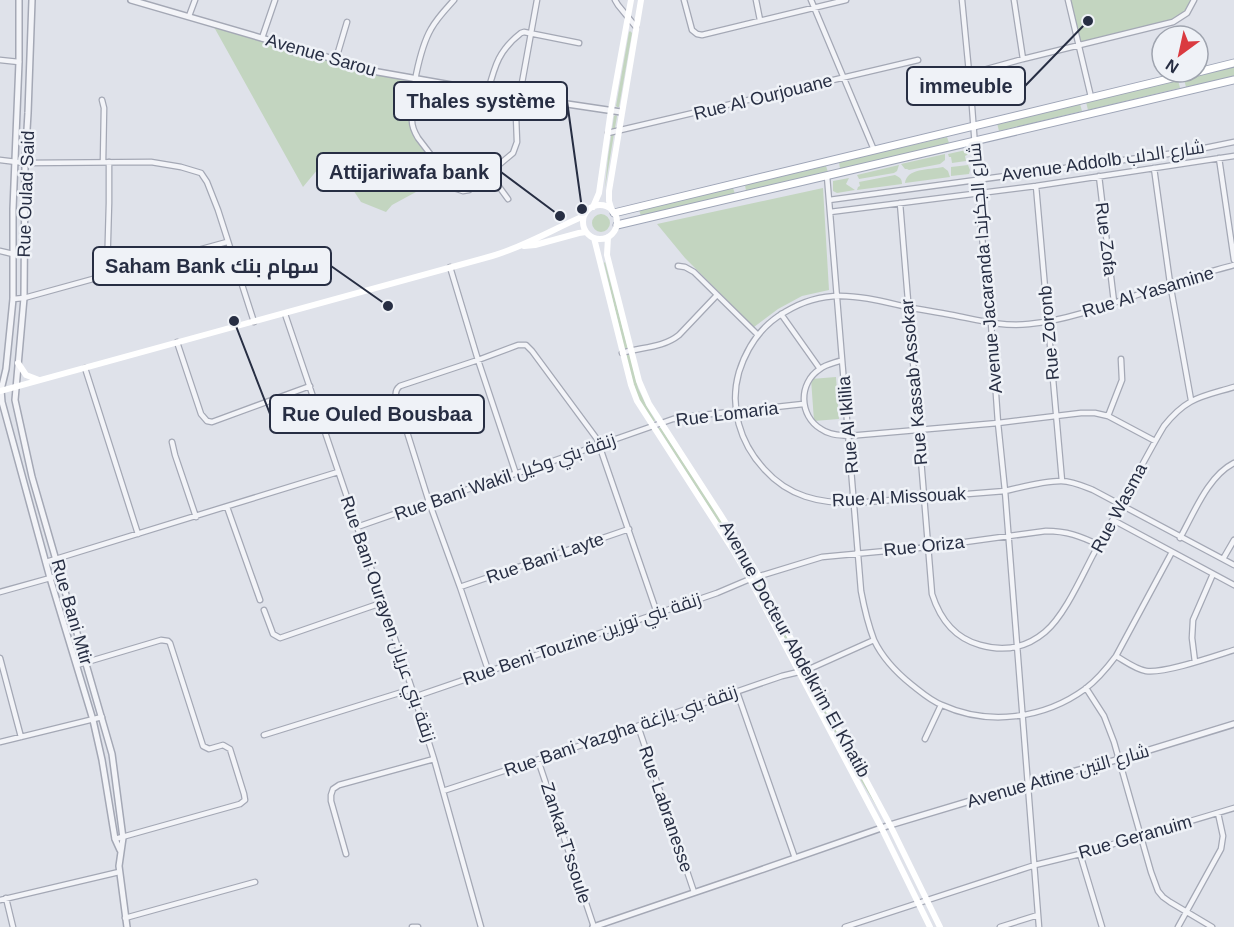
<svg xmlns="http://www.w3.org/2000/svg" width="1234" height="927" font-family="Arial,Cairo,sans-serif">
	<rect width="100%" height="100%" fill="#dfe2ea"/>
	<path fill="#c3d5c0" d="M1071,0H1191L1181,18L1081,43Z
		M214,27L412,81L409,124L443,181L427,183V186L392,205L386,212L361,202L344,176L321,171L318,169L303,187Z
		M630,31L632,33L619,107H617L616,106L629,32Z
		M1234,67V76L1186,87L1184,79Z
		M1178,80L1180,88L1088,110L1086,102Z
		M1080,104L1082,111L999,131L997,123Z
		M616,115L617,116L605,188L608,157L614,116Z
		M947,137L949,143L840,169L839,162Z
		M966,150H968L969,154L965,156L966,161L952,163L951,157H949L948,154Z
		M945,154V160L940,164L909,170L907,169H905L901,164Z
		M899,165L897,171L894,173L859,179L857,175Z
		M968,165L970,170L969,174L951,176V167Z
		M826,166L828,172L746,191L745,185Z
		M943,167L948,171L950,177L905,183C907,168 928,170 943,167Z
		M895,175C899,177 902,178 902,184L857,190L858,187L860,186L859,182Z
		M849,178L846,184L855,190L837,193L833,191V181Z
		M733,188L735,194L641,216L639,210Z
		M823,188L829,290L802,296L778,309L754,327L685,258L657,224Z
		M592 223a9 9 0 1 1 18 0a9 9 0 1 1-18 0Z
		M605,262L628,348L627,349L624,348L604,263Z
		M628,354L630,355L638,388L646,405L655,420L654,422C637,406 632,378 626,356Z
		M836,377L839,419L814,421L811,379Z
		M658,428H661C692,476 725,523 753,573L752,575H751L740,556Z
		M756,581L758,582L799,659V661L796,660L755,583Z
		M808,679H809L885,820L860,779L807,680Z"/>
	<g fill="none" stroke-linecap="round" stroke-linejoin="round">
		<g stroke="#a4a8b5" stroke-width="7">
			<path id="minor" d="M454,0C446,9 437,18 431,29C420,48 409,99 412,121C412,127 415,133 418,138L457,189L463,191L469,190L513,153L517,142L516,116L537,0
				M615,0L618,5L636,27
				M684,0L692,30L697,34L702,35L846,0
				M756,0L760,20
				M811,0L874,150
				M962,0L971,93L981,227L991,323L998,423L1005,491L1039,927
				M1014,0L1023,59
				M1068,0L1091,97
				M189,16L195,0
				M262,38L275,0
				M336,59L347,22
				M0,60L19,62
				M969,74L1023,59L1173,22L1187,13L1194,0
				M488,91C495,65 499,50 521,33L524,32L579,43
				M102,100L104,108L103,162
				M608,133L918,60
				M1219,158L1234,260
				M0,160L25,163L151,162L181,167L201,173L207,182L218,210L254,322
				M1154,168L1170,283L1191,400
				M489,173L508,199
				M827,176L861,591C864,607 868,624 874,640C882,657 897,673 912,685C921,692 931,701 942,705C988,726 1044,719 1085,689C1097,680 1107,668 1116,656L1172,552
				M1099,176L1114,302
				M1036,186L1062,481
				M829,200L1190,151L1234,142
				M900,203L932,594C940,619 954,638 980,645C1004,652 1026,648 1045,632C1064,616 1081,578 1093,555C1103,537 1113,520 1122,502C1136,477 1149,451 1164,426C1187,397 1201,397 1234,387
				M830,212L1036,186L1234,156
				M0,251L13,254
				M1234,265C1209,272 1184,278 1160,287C1118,301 1072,320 1029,324C1002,327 978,320 952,315C937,312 922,310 907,307C862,297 827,286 785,312C762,325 747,347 739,372C729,407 740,443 764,469C789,497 819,503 854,503L1005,491C1021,487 1046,481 1061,481C1072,481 1083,486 1093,490L1234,565
				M678,266L685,267L694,272L758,335
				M450,267L478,360L516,474
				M107,274L109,203V162
				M13,299L24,298L227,242
				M285,314L412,689L434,759L481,927
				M781,314L820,369
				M177,342L201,414L207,421L212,422L310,386
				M622,353C641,347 663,348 679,335L717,295
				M842,360C835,363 826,364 820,369C798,383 799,416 821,429C829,435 839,435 848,436L998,423L1081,413H1095L1108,416L1155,441
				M85,368L138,534
				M1108,416L1122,380L1121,359
				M172,442L175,455L196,517
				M227,507L260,600
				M1113,520L1234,585
				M357,527L429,502L533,468L673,419L693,416L803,404
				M1180,538C1194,513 1208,476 1234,463
				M1223,559L1234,540
				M46,562L338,472
				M460,587L629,529
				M0,592L61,575
				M264,610L273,634L280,638L384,602
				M1116,656C1125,661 1135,669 1146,671C1164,674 1215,656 1234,650
				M0,658L21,737
				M1195,662L1192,638L1193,620L1213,574
				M77,665L161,640L168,641L170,643L203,746L209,749L223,745L230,749L244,794L245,800L240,804L115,839
				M488,670L460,587L429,502L396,397C395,392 396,389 400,386L478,360L518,345H526L532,351L597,439L657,613
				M1086,688L1104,716L1114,742L1151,872L1158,891L1163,897L1170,902L1212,927
				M737,692L795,858
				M414,697L717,593L750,579L822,557L929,547L1046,531C1067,531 1080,536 1099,545
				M638,726L694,892
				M264,735L412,689
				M925,739L941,705
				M0,742L102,717
				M538,760L594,927
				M443,791L594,741L782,676L807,670L874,640
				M346,854L331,801V795L333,789L339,785L434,759
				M1080,854L1102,927
				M6,898L13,927
				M0,900L119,872
				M125,918L255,882
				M412,927H418
				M845,927L1035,865L1080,854L1234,808
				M1000,927L1038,915
				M1178,927L1221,849L1223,836L1218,813"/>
		</g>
		<g stroke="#a4a8b5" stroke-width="8">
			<path id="tertiary" d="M19,0V62L13,209V299L6,369L1,390L2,402L50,578L93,720L102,760L115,839L120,850
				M32,0L28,113L25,163L24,298L15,400L32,477L112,754L123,838L119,866L127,927
				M131,0L378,72L520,97L621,112
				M593,927L749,874L890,825L1027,784L1120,759L1234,724"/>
		</g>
		<g stroke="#9ea5b7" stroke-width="9">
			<path id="primary" d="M1198,72L1234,63
				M614,213L1197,72
				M617,225L1234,80"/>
		</g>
		<use href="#minor" stroke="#f3f4f8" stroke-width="4.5"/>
		<use href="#tertiary" stroke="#f3f4f8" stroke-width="5"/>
		<path stroke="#fff" stroke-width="6" d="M583 222a17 17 0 1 1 34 0a17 17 0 1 1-34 0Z
			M593,207L599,193L611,110L631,0
			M612,211L609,201V191L641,0
			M608,237L607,255L639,381L649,404L720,514L759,576L807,670L890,825L940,927
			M594,238L631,385L637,401L733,550L750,579L881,827L930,927
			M524,246L535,245L579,233L586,232
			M18,363L26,375L39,380
			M0,391L492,256C524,247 553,229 584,216"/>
		<use href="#primary" stroke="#fff" stroke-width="7"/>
	</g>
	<g text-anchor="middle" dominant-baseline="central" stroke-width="5" stroke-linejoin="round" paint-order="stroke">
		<g font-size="18" fill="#272e43" stroke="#eff2f7">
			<text transform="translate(321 55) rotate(16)">Avenue Sarou</text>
			<text transform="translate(763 97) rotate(-14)">Rue Al Ourjouane</text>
			<text transform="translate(1103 161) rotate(-8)">Avenue Addolb شارع الدلب</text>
			<text transform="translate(26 194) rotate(-88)">Rue Oulad Said</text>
			<text transform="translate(1106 239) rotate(83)">Rue Zofa</text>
			<text transform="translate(985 268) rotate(-95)">Avenue Jacaranda شارع الجكرندا</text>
			<text transform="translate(1148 292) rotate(-17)">Rue Al Yasamine</text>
			<text transform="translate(1049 333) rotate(-95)">Rue Zoronb</text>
			<text transform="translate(914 382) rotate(-95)">Rue Kassab Assokar</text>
			<text transform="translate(727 414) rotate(-7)">Rue Lomaria</text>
			<text transform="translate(848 425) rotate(-95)">Rue Al Iklilia</text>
			<text transform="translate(505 477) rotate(-19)">Rue Bani Wakil زنقة بني وكيل</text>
			<text transform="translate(899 497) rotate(-3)">Rue Al Missouak</text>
			<text transform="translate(1119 508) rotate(-62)">Rue Wasma</text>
			<text transform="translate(924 546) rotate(-6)">Rue Oriza</text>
			<text transform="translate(545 558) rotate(-19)">Rue Bani Layte</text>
			<text transform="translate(72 612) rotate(74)">Rue Bani Mtir</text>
			<text transform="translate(388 619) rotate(71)">Rue Bani Ourayen زنقة بني عريان</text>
			<text transform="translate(582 639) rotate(-19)">Rue Beni Touzine زنقة بني توزين</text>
			<text transform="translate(795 649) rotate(61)">Avenue Docteur Abdelkrim El Khatib</text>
			<text transform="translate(621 731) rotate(-19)">Rue Bani Yazgha زنقة بني يازغة</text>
			<text transform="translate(1058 776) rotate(-16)">Avenue Attine شارع التين</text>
			<text transform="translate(666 809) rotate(71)">Rue Labranesse</text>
			<text transform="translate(1135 837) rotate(-16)">Rue Geranuim</text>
			<text transform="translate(566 843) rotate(72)">Zankat T'ssoule</text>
		</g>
	</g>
	<path fill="none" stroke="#272e43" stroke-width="2" d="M1088 21L1025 86M582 209L567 101M560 216L501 172M388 306L331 266M234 321L270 414"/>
	<g fill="#272e43" stroke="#eff2f7" stroke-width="2">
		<circle cx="1088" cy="21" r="6"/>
		<circle cx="582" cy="209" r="6"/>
		<circle cx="560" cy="216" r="6"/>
		<circle cx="388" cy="306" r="6"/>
		<circle cx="234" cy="321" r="6"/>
	</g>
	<g fill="#eff2f7" stroke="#272e43" stroke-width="2">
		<rect x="907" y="67" width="118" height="38" rx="6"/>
		<rect x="394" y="82" width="173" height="38" rx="6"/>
		<rect x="317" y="153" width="184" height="38" rx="6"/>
		<rect x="93" y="247" width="238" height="38" rx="6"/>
		<rect x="270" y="395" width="214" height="38" rx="6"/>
	</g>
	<g font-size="20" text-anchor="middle" font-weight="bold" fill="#272e43">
		<text x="966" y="93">immeuble</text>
		<text x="481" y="108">Thales système</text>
		<text x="409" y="179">Attijariwafa bank</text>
		<text x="212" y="273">Saham Bank سهام بنك</text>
		<text x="377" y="421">Rue Ouled Bousbaa</text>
	</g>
	<g transform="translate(1180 54) rotate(213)"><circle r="28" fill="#eff2f7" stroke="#9fa4af" stroke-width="1.5"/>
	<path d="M0-4.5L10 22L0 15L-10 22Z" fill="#da3a40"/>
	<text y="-9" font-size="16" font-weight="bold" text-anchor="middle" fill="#272e43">N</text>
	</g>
</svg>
